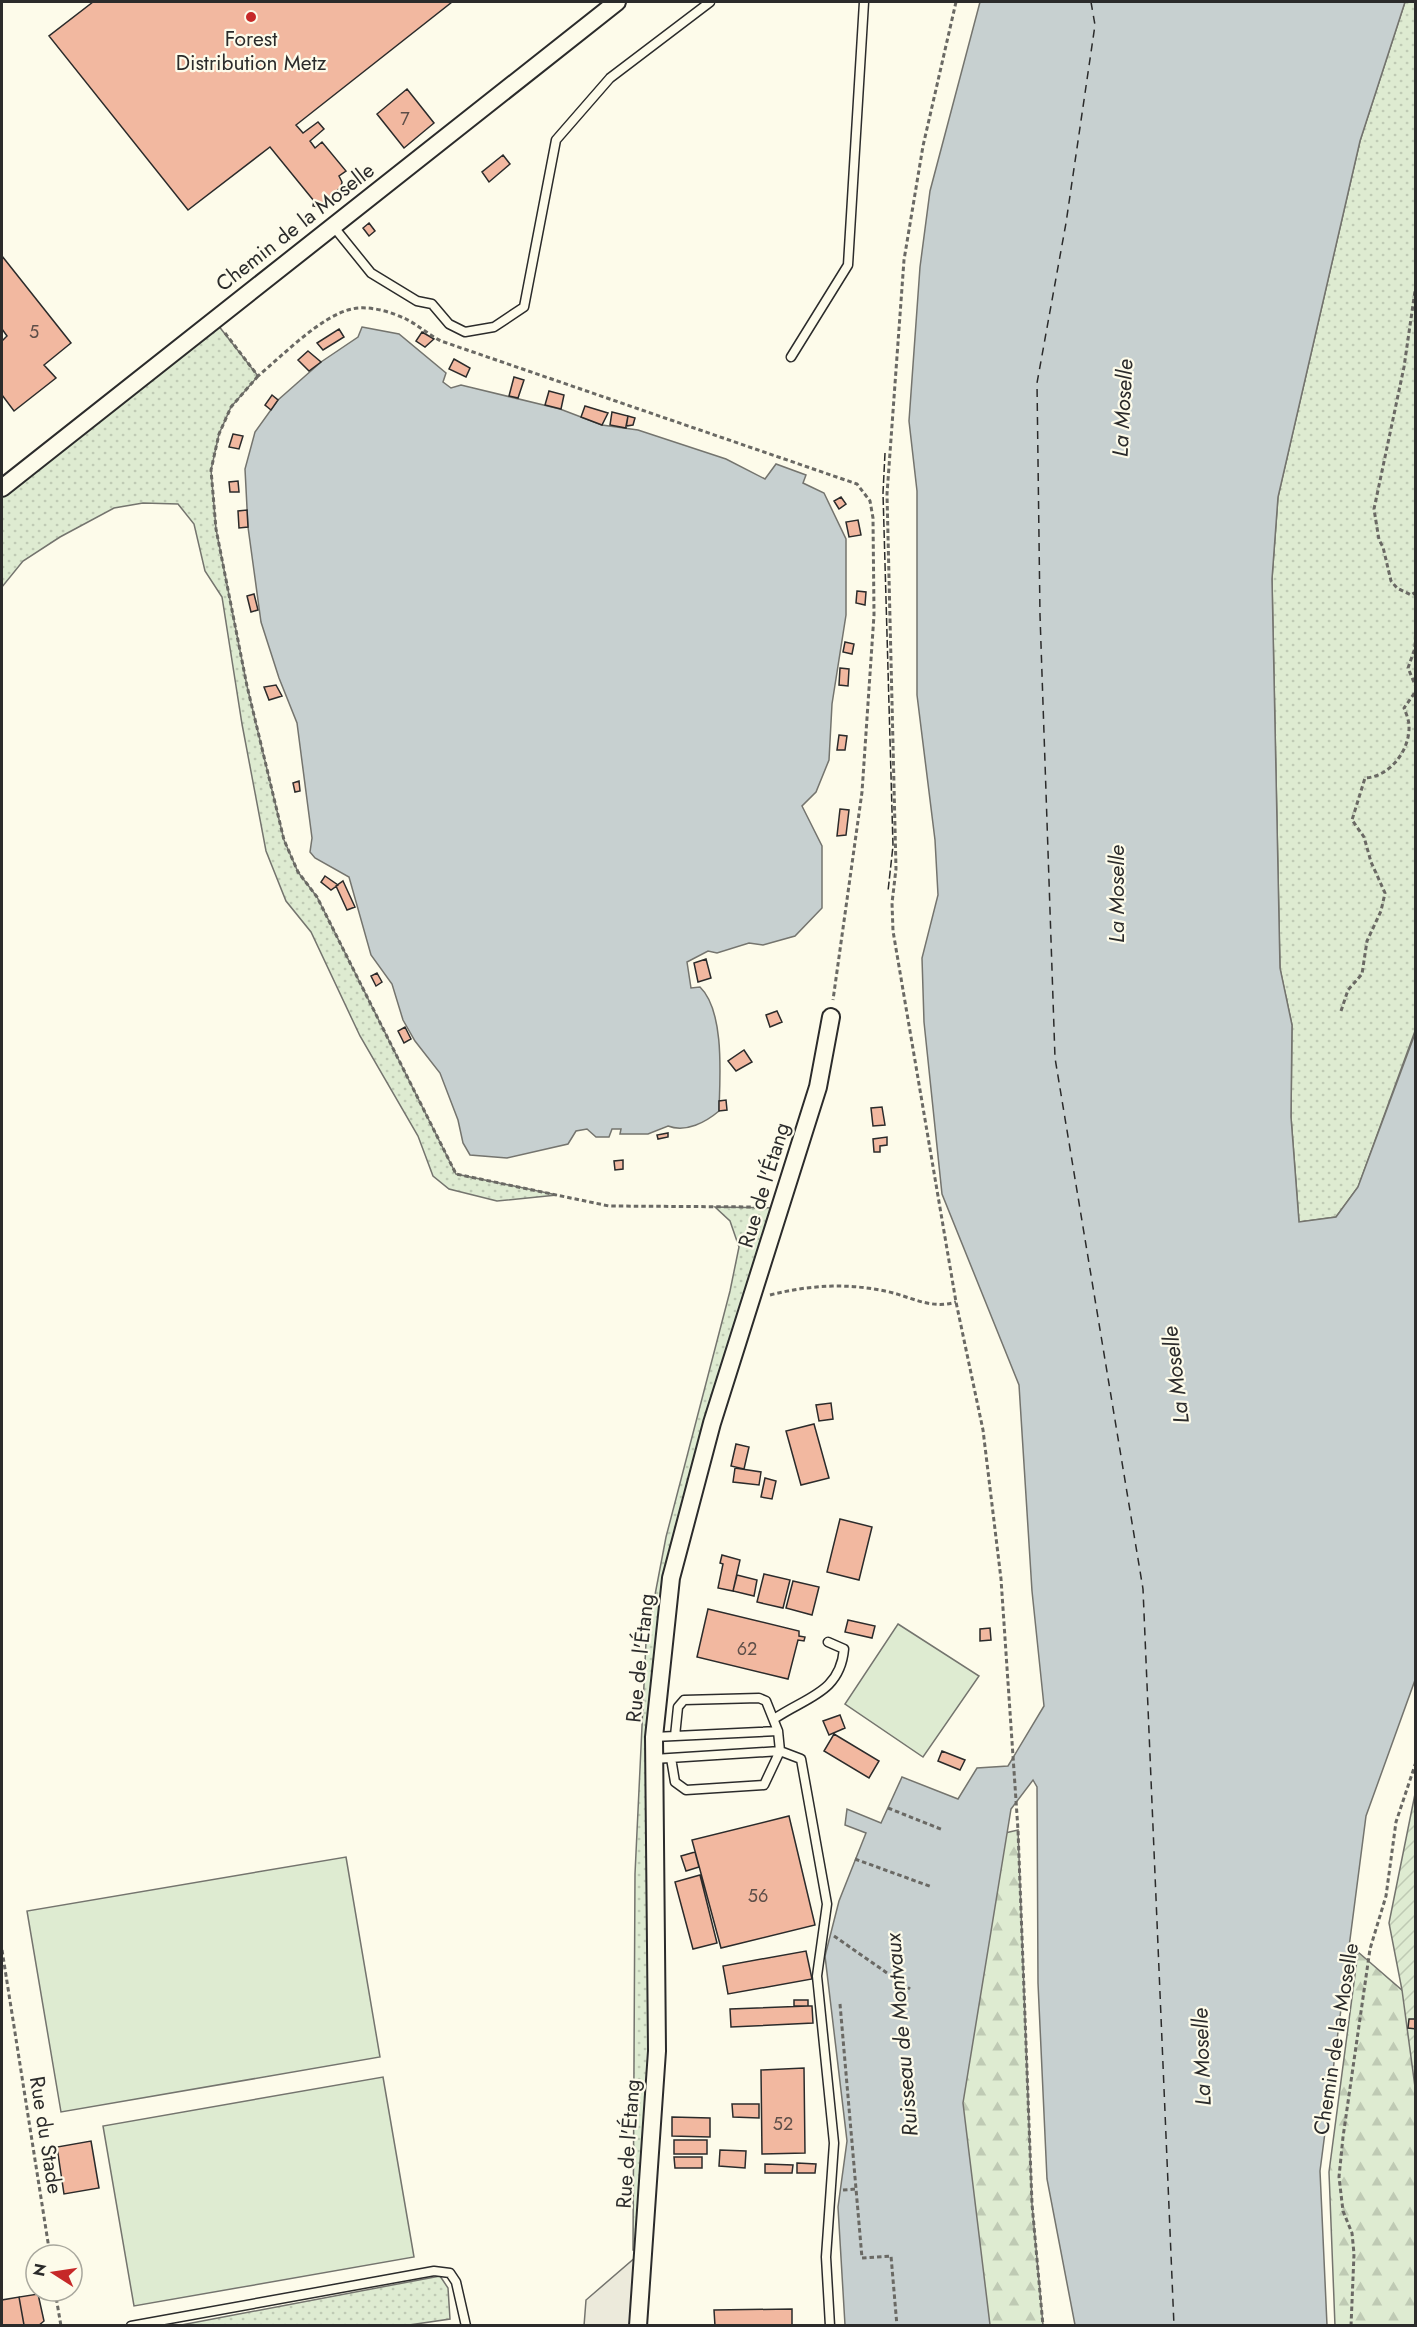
<svg xmlns="http://www.w3.org/2000/svg" width="1417" height="2327" font-family="Jost,sans-serif">
	<defs>
		<pattern id="grass-dots" width="8" height="8" patternUnits="userSpaceOnUse" patternTransform="scale(1.5)"><rect width="8" height="8" fill="#deebd1"/><path d="M2 2h.1M6 6h.1" fill="none" stroke="#bfcab4" stroke-width="1.8" stroke-linecap="round"/></pattern>
		<pattern id="forest-firs" width="22" height="20" patternUnits="userSpaceOnUse" patternTransform="scale(1.5)"><rect width="22" height="20" fill="#deebd1"/><path d="M5 1l3.5 6h-7zM16 11l3.5 6h-7z" fill="#bfcab4"/></pattern>
		<pattern id="garden-furrows" width="10" height="10" patternUnits="userSpaceOnUse" patternTransform="scale(1.5)"><rect width="10" height="10" fill="#deebd1"/><path d="M-1 1l2-2M0 10L10 0M9 11l2-2" fill="none" stroke="#bfcab4"/></pattern>
	</defs>
	<rect width="100%" height="100%" fill="#fdfbea"/>
	<path fill="url(#grass-dots)" stroke="#74746e" stroke-width="1.5" d="M1405,2H1415V1031L1358,1187L1336,1217L1299,1222L1291,1117L1292,1025L1280,969L1272,579L1278,497L1360,141Z
		M214,320L258,376L231,407L219,434L211,470L216,529L247,686L284,840L298,872L317,897L456,1174L557,1195L497,1201L449,1189L433,1176L418,1136L360,1036L311,932L286,901L266,851L242,724L222,597L205,571L194,524L178,504L143,503L114,508L60,537L23,561L2,587V488Z
		M715,1207L780,1208L671,1578L654,1737L656,1898L644,2250H633L635,1874L646,1642L666,1537L730,1291L739,1247L730,1221Z
		M440,2276L448,2288L450,2319L409,2325L176,2326Z"/>
	<path fill="url(#forest-firs)" stroke="#74746e" stroke-width="1.5" d="M1018,1830L1032,2204L1043,2325H963L938,2025L1001,1834Z
		M1358,1952L1404,1992L1416,2079L1415,2325L1335,2326L1329,2172Z"/>
	<path fill="#deebd1" stroke="#74746e" stroke-width="1.5" d="M898,1624L979,1676L923,1757L845,1704Z
		M346,1857L380,2057L61,2112L27,1911Z
		M383,2077L414,2257L134,2306L103,2126Z"/>
	<path fill="url(#garden-furrows)" stroke="#74746e" stroke-width="1.5" d="M1415,1794V2087L1402,1990L1389,1923Z"/>
	<path fill="#eceadb" stroke="#74746e" stroke-width="1.5" d="M644,2250L638,2325L584,2326L586,2300Z"/>
	<path fill="#c7d0d0" stroke="#74746e" stroke-width="1.5" d="M980,2H1405L1360,141L1278,497L1272,579L1280,968L1292,1025L1291,1117L1299,1222L1336,1217L1358,1187L1416,1031L1415,1680L1366,1816L1320,2171L1327,2325H1075L1047,2179L1038,1983L1037,1787L1033,1780L1011,1809L963,2103L990,2325H845L838,2207L847,2141L825,1956L839,1901L866,1833L845,1825L847,1809L881,1823L902,1777L958,1799L977,1768L1008,1766L1044,1706L1032,1591L1019,1385L942,1194L924,1022L922,958L938,895L935,840L917,695V491L909,421L920,267L930,191Z
		M362,327L399,334L446,373L443,382L451,388L461,385L560,409L602,425L638,430L726,459L765,479L776,464L806,475L803,483L824,493L846,539V615L832,704L829,760L816,792L802,806L822,846V908L795,936L763,945L749,943L717,953L708,951L687,962L691,988L700,987C725,1011 720,1078 719,1111C706,1122 686,1133 668,1126L648,1134H620L621,1129H612L609,1137H596L587,1129L576,1131L568,1144L507,1158L470,1155L463,1143L458,1120L440,1073L415,1041L403,1020L392,984L371,955L349,877L315,858L310,852L312,838L297,723L279,678L261,622L248,527L245,469L255,432L278,400L321,362L358,337Z"/>
	<g fill="none" stroke-linecap="round" stroke-linejoin="round">
		<path stroke="#2b2b2b" stroke-width="1.5" stroke-dasharray="8 6" stroke-linecap="butt" d="M1091,2L1095,25L1066,223L1037,383L1040,615L1055,1058L1143,1589L1174,2326"/>
	</g>
	<path fill="#f2b8a0" stroke="#2b2b2b" stroke-width="1.5" d="M93,2H452L296,125L303,133L318,122L324,129L310,141L315,148L322,142L346,171L339,176L342,182L341,187L319,207L313,206L314,201L270,147L188,210L49,36Z
		M407,89L434,123L404,148L377,114Z
		M503,155L510,164L489,182L482,172Z
		M369,223L375,231L369,236L363,228Z
		M2,256L71,343L44,365L56,378L14,411L2,395V341L7,336L2,329Z
		M339,329L344,337L323,350L317,343Z
		M422,332L434,339L425,347L416,341Z
		M308,351L321,362L309,371L298,360Z
		M454,359L470,368L466,377L449,369Z
		M514,377L524,380L518,398L509,396Z
		M549,391L564,395L561,409L545,405Z
		M272,395L278,400L271,410L265,405Z
		M585,406L608,413L602,425L581,417Z
		M612,412L628,416L626,428L610,425Z
		M628,416L635,418L633,425L626,426Z
		M233,434L243,436L239,449L229,447Z
		M238,481L239,492H230L229,482Z
		M841,497L846,504L839,509L834,501Z
		M247,510L248,527L239,528L238,511Z
		M858,520L861,535L849,537L846,522Z
		M857,591L866,592L865,605L856,603Z
		M254,594L258,610L251,612L247,596Z
		M845,642L854,644L852,654L843,652Z
		M840,668L849,669L848,686L839,685Z
		M276,685L282,696L269,700L264,687Z
		M839,735L847,736L845,750H837Z
		M299,781L300,791L295,792L293,783Z
		M840,809L849,810L846,835L837,836Z
		M325,876L338,885L331,890L321,882Z
		M343,881L355,907L347,910L336,886Z
		M706,959L711,978L698,982L694,963Z
		M377,973L382,982L376,986L371,976Z
		M777,1011L782,1022L770,1027L766,1015Z
		M405,1027L411,1039L404,1043L398,1031Z
		M744,1050L752,1062L736,1071L728,1061Z
		M726,1100L727,1110L719,1111V1101Z
		M882,1107L885,1125L873,1126L871,1108Z
		M668,1133V1137L658,1139L657,1135Z
		M887,1137V1145L880,1146V1152H874L873,1139Z
		M623,1160V1169L615,1170L614,1161Z
		M831,1403L833,1419L819,1421L816,1405Z
		M814,1424L829,1478L801,1485L786,1431Z
		M736,1444L749,1447L744,1469L731,1466Z
		M735,1468L761,1472L759,1485L733,1482Z
		M765,1478L776,1481L772,1499L761,1497Z
		M840,1519L872,1527L859,1580L827,1572Z
		M722,1555L740,1560L733,1591L718,1588L723,1564L720,1563Z
		M764,1574L790,1580L783,1608L757,1602Z
		M737,1575L757,1580L754,1596L733,1591Z
		M793,1581L819,1587L812,1615L786,1608Z
		M708,1609L799,1631V1636L805,1637L804,1641L798,1640L788,1679L697,1657Z
		M848,1620L875,1626L872,1638L845,1632Z
		M990,1628L991,1640L980,1641V1629Z
		M840,1715L845,1728L829,1735L823,1721Z
		M834,1734L879,1761L869,1778L824,1751Z
		M942,1751L965,1760L960,1770L938,1761Z
		M789,1816L815,1925L721,1948L692,1840Z
		M695,1852L699,1867L686,1871L681,1856Z
		M700,1875L717,1943L693,1949L675,1882Z
		M806,1951L812,1979L728,1994L723,1966Z
		M794,2000H808V2006H794Z
		M808,2006H812L813,2023L731,2027L730,2009Z
		M1409,2019H1416V2029L1408,2028Z
		M804,2068L805,2153L762,2154L761,2070Z
		M732,2104H759V2118L733,2117Z
		M672,2117L710,2118V2137L672,2136Z
		M674,2140H707V2154H674Z
		M91,2141L99,2188L64,2194L57,2147Z
		M720,2150L746,2151L745,2168L719,2166Z
		M674,2157H702V2168H675Z
		M797,2163L816,2164L815,2173H797Z
		M765,2164L793,2165L792,2173H765Z
		M38,2294L44,2321L38,2326L24,2325L19,2297Z
		M19,2297L24,2325L2,2326V2300Z
		M792,2309V2326H715L714,2310Z"/>
	<g fill="none" stroke-linecap="round" stroke-linejoin="round">
		<g stroke="#2b2b2b" stroke-width="11">
			<path id="service" d="M333,226L371,273L417,301L432,304L449,324L465,332L494,327L524,307L556,140L610,78L710,2
				M791,357L848,265L864,2
				M774,1719C806,1697 840,1693 844,1649L828,1642
				M675,1736L678,1707L684,1700L759,1698L766,1701L778,1731
				M654,1737L778,1731L780,1751L801,1759L827,1904L817,1976L834,2143L826,2257L830,2326
				M654,1759L780,1751L764,1785L686,1790L675,1782L671,1758
				M131,2326L434,2271L450,2273L456,2282L466,2326"/>
		</g>
		<g stroke="#2b2b2b" stroke-width="20">
			<path id="minor" d="M2,488L617,2
				M638,2326L657,2051L654,1737L671,1578L712,1423L818,1087L831,1017"/>
		</g>
		<path stroke="#6a6964" stroke-width="3" stroke-dasharray="4.5 3" stroke-linecap="butt" d="M956,2L923,146L904,260L887,494L896,869L892,903L893,931L956,1302L983,1430L1001,1579L1018,1830L1032,2204L1043,2326
			M1416,284L1404,367L1374,509L1379,540L1383,547L1391,581L1397,588L1411,595L1416,592
			M225,333L258,376C282,356 322,315 352,309C369,305 391,312 406,319C418,325 429,335 441,341L857,484L870,501L873,518L874,615L862,792L833,1000
			M258,376L231,407L219,434L211,470L216,529L247,686L284,840L298,872L317,897L456,1174L609,1206L762,1207
			M1416,620L1415,648L1408,668L1416,687
			M1341,1011L1348,990L1362,974L1367,941L1381,911L1385,893L1371,862L1364,837L1352,820L1365,778C1389,777 1410,751 1409,726C1409,720 1406,713 1404,708L1416,691
			M770,1295C809,1285 846,1283 885,1291C910,1296 930,1310 956,1302
			M888,1808L943,1830
			M855,1859L932,1887
			M834,1936L910,1989
			M2,1950L50,2255
			M840,2004L862,2258L891,2256L897,2326
			M843,2190L856,2189
			M55,2291L61,2326
			M1351,2326L1354,2254L1352,2233L1343,2211L1339,2177L1343,2137L1370,1949L1386,1896L1396,1822L1416,1762"/>
		<use href="#service" stroke="#fdfbea" stroke-width="8"/>
		<use href="#minor" stroke="#fdfbea" stroke-width="16"/>
		<path stroke="#2b2b2b" stroke-width="1.5" stroke-dasharray="8 3" stroke-linecap="butt" d="M885,453L883,493L893,846L888,891"/>
	</g>
	<circle fill="#c62828" stroke="#fdfbea" stroke-width="2" cx="251" cy="17" r="6"/>
	<g text-anchor="middle" dominant-baseline="central" stroke-width="4.5" stroke-linejoin="round" paint-order="stroke">
		<g font-size="18" fill="#5d4e48">
			<text x="405" y="119">7</text>
			<text x="34" y="332">5</text>
			<text x="747" y="1649">62</text>
			<text x="758" y="1896">56</text>
			<text x="783" y="2124">52</text>
		</g>
		<g font-size="21" fill="#2b2b2b" stroke="#fdfbea">
			<text x="251" y="39">Forest<tspan x="251" dy="24">Distribution Metz</tspan></text>
		</g>
		<g font-size="21" fill="#2b2b2b" stroke="#fdfbea">
			<text transform="translate(295 227) rotate(-38)">Chemin de la Moselle</text>
			<text transform="translate(764 1185) rotate(-73)">Rue de l'Étang</text>
			<text transform="translate(640 1658) rotate(-84)">Rue de l'Étang</text>
			<text transform="translate(1336 2039) rotate(-81)">Chemin de la Moselle</text>
			<text transform="translate(46 2135) rotate(81)">Rue du Stade</text>
			<text transform="translate(628 2144) rotate(-86)">Rue de l'Étang</text>
		</g>
		<g font-size="22" font-style="italic" fill="#2b2b2b" stroke="#fdfbea">
			<text transform="translate(1122 408) rotate(-87)">La Moselle</text>
			<text transform="translate(1116 894) rotate(-90)">La Moselle</text>
			<text transform="translate(1175 1375) rotate(-97)">La Moselle</text>
			<text transform="translate(901 2035) rotate(-95)">Ruisseau de Montvaux</text>
			<text transform="translate(1201 2057) rotate(-92)">La Moselle</text>
		</g>
	</g>
	<rect width="1417" height="2327" fill="none" stroke="#2b2b2b" stroke-width="6"/>
	<g transform="translate(54 2273) rotate(282)"><circle r="28" fill="#fdfbea" stroke="#a9a89e" stroke-width="1.5"/>
	<path d="M0-4.5L10 22L0 15L-10 22Z" fill="#c62828"/>
	<text y="-9" font-size="16" font-weight="bold" text-anchor="middle" fill="#2b2b2b">N</text>
	</g>
</svg>
